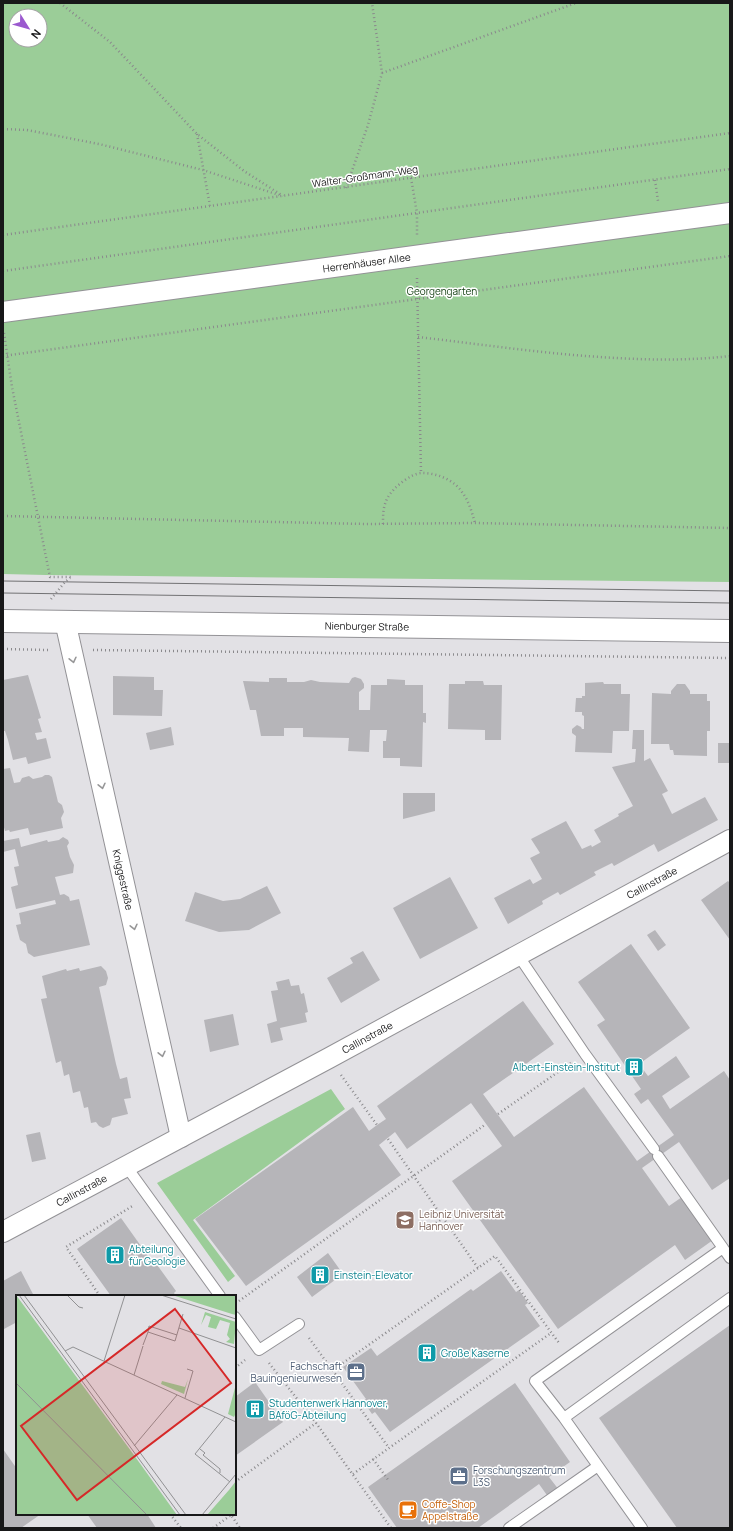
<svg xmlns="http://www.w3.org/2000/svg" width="733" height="1531" font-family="Manrope,sans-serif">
	<rect width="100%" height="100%" fill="#e2e1e5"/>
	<path fill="#9bcd98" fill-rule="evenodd" d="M3,3H730V582L46,575L3,574ZM16,16H40V40H16Z
		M331,1089L345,1109L193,1220L235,1276L228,1282L157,1183Z"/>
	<path fill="#b6b5b9" d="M28,675L41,718L38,719L42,732L35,733L37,740L46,738L51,758L28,764L26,757L13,760L8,740L5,731H3V680Z
		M113,676L154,677V690H163L162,716L113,715Z
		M355,677L361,679L364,684V688L359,692V710H370L371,685H387V679L405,680V685H423V713H426V723L423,722L422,767L400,766V758H383V741H386L387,730H370L369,752L348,751L349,738L303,737V728H284V736H261L256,710H250L243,681L269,682V678H287V682H304L311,680L320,682L349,683L352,678Z
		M465,681H483L484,685H502L501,740H485V730L448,729L449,684H465Z
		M603,682L604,684H621V694H630L629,731H613L612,753L575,752L576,736L572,733V729L577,725L581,727L582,729H584V716L582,715V712H575L576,698H582V696H585V683Z
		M677,684H685L690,691V694H707V701H710V731H707V756L674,755L673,750H670L669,744H651L652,693L671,694V691Z
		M171,727L174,745L150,750L146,733Z
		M633,730H644V761L650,758L668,791L662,794L672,814L705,797L718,820L658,852L654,844L614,866L612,863L594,872L596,875L560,895L558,892L542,901L543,904L508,924L494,898L530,879L533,884L542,879L530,858L540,853L531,839L566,821L582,849L591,845L592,847L601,842L594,830L619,816L618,814L633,806L612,767L635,762L636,749H632Z
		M718,743H729L730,763H718Z
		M10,768L14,783L20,782L22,778L29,776L33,779L42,777L45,775H49L52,777L58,802L62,805L64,812L61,818L63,828L30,835L28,828L10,832L9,830L5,831L3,824V769Z
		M403,793H435V811L403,819Z
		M63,837L68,840L69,843L67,846L70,857L74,865L73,873L55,877L60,895L64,894L69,897L70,901L79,899L90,945L34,957L28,953L26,944L20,940L16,925L21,924L19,913L56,904L55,900L16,909L11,887L18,885L14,867L19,866L15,849L3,852V841L19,838L21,847L47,840L48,842L59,840Z
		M450,877L478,928L420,959L393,908Z
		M728,881L730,883V940L701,900Z
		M267,886L281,913L249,930L219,932L185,921L195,892L223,901L240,899Z
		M655,930L666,945L658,951L647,935Z
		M631,944L690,1028L639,1064L648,1076L676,1056L690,1077L662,1096L670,1109L724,1071L730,1080V1178L712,1190L679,1142L642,1168L669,1206L682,1197L713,1240L685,1260L675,1245L558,1329L452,1181L502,1146L471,1103L407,1149L395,1132L379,1145L401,1175L246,1286L195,1219L353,1107L369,1131L377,1125L386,1119L377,1106L523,1001L554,1044L483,1094L514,1137L584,1087L637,1161L674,1135L648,1099L641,1104L634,1094L641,1089L597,1025L605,1020L578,982Z
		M363,951L380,980L341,1003L327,978L353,963L350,958Z
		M101,966L106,971L108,978L106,985L99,987L116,1064L120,1079L127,1077L131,1098L124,1099L128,1114L112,1118L110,1125L103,1128L99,1126L96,1122L91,1123L88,1107L84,1108L80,1091L73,1093L69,1074L64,1076L61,1061L56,1063L41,999L47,998L42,976L66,969L67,971L79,968L80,971Z
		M289,979L291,986L299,985L301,994L304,993L308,1012L305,1013L307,1022L280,1028L283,1040L271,1043L267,1024L277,1021L271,991L278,990L276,982Z
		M233,1014L239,1045L210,1052L204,1020Z
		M40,1132L46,1159L32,1162L26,1135Z
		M121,1218L153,1263L155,1262L176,1291L174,1293L176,1296H111L77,1249Z
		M328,1253L343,1274L312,1297L297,1277Z
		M21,1271L34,1296H17V1322L4,1329H3V1281Z
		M501,1271L516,1292L519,1290L528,1303L525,1305L540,1326L390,1432L375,1412L372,1414L363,1401L366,1399L343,1367L371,1348L377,1356L471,1289L473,1291Z
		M730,1325V1528H677L599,1418Z
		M255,1382L283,1422L235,1456V1397Z
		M515,1383L570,1462L549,1477L559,1490L549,1498L539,1484L478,1528H397L368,1487Z
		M3,1449L17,1469V1514H41L21,1528H3Z
		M87,1514H147L156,1528H97Z"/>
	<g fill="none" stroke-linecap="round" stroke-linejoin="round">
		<g stroke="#939296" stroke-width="12">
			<path id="lane" d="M518,955L585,1054L654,1149
				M658,1156L723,1248
				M126,1166L220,1296
				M235,1317L259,1350L299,1324
				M564,1418L730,1298
				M509,1528L598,1466
				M642,1528L564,1418L535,1381L723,1248L730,1258"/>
		</g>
		<g stroke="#939296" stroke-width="22">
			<g id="street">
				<path id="s1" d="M3,312L730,213"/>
				<path id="s2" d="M65,621L181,1137"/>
				<path id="s3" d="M3,1232L329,1058L730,840"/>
			</g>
		</g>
		<g stroke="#939296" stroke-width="24">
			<g id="secondary">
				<path id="s4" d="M3,621L730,631"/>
			</g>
		</g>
		<path stroke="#8a898c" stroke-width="2.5" stroke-dasharray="1 3" stroke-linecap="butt" d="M60,3L110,42L197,134L244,171L283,196
			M382,73L576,3
			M3,129L27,130L99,144L203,170L279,195
			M197,134L210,206
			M411,178L417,213V235
			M655,180L658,201
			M346,188L368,125L382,73L372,3
			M3,235L730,133
			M3,271L730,169
			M417,278L421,473
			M4,333L12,387L50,577H71
			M418,337C479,344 539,353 600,357C643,360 687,361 730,356
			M3,356L730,256
			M3,516L366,524L475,523L730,528
			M383,524C383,514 383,506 388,497C393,488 411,473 422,473C437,473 454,480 462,492C469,501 472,513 475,523
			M51,599L65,582L70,578
			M3,649L48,650
			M93,650L730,658
			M341,1075L377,1125
			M498,1114L571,1063
			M388,1139L478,1268
			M436,1223L443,1218
			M100,1296L66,1247L134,1205
			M239,1301L486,1124
			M309,1338L389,1448
			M269,1363L316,1423L391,1528
			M235,1368L245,1360
			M333,1370L495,1256L559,1343
			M373,1459L389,1481
			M353,1474L389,1448L551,1333
			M235,1482L316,1423
			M170,1514L181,1528
			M213,1528L231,1515L240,1528"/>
		<use href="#lane" stroke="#fff" stroke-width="10"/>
		<use href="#street" stroke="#fff" stroke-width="20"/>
		<use href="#secondary" stroke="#fff" stroke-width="22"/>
		<path stroke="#727274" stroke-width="1" d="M3,581L730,591
			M3,593L730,603"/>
	</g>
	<defs><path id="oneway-chevron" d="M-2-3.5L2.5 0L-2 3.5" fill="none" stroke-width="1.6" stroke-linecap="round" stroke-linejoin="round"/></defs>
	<g stroke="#979798">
		<use href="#oneway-chevron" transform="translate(73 660) rotate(77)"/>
		<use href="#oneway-chevron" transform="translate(102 786) rotate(77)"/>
		<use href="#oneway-chevron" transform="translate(134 927) rotate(77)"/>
		<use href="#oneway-chevron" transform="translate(162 1054) rotate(77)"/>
	</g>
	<defs>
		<g id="building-square" transform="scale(1)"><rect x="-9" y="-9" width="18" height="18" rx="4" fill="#0f9aa8" stroke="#fff"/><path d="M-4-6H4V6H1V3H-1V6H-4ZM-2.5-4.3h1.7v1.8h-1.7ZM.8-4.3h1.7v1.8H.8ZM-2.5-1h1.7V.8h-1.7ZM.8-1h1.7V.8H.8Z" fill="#fff"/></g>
		<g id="university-square" transform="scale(1)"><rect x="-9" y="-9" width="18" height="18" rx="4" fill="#8d6e63" stroke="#fff"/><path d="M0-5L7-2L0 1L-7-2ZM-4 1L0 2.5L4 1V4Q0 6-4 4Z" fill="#fff"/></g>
		<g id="office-square" transform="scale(1)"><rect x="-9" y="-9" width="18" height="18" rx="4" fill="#5c6f8a" stroke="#fff"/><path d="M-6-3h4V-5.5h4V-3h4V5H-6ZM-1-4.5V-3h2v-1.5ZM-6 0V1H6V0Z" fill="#fff"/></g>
		<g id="cafe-square" transform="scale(1)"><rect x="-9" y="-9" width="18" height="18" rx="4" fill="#e8710a" stroke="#fff"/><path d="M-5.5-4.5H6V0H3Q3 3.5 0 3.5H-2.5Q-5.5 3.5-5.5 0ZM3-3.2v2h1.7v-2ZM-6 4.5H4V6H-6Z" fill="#fff"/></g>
	</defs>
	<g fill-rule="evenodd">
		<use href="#building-square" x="634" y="1067"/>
		<use href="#university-square" x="405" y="1220"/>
		<use href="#building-square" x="115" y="1255"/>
		<use href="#building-square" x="320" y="1275"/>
		<use href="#building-square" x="427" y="1353"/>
		<use href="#office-square" x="356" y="1372"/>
		<use href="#building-square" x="255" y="1409"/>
		<use href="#office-square" x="459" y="1476"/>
		<use href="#cafe-square" x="408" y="1510"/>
	</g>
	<g text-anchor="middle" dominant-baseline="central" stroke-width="3" stroke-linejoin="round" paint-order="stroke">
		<g font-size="10" fill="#181819" stroke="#fff">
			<text transform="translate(365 176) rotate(-8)">Walter-Großmann-Weg</text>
			<text stroke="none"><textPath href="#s1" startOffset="367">Herrenhäuser Allee</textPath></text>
			<text stroke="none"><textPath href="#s4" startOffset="364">Nienburger Straße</textPath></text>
			<text stroke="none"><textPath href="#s2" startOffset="265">Kniggestraße</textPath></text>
			<text stroke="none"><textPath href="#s3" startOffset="737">Callinstraße</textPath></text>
			<text stroke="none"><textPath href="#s3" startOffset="413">Callinstraße</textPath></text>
			<text stroke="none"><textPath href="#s3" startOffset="89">Callinstraße</textPath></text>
		</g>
		<g font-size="10" fill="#144013" stroke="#fff">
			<text x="442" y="291">Georgengarten</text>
		</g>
		<g font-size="10" fill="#0d838f" stroke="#fff" text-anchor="start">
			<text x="620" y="1067" text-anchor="end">Albert-Einstein-Institut</text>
			<text x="129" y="1249">Abteilung<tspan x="129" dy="12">für Geologie</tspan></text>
			<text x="334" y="1275">Einstein-Elevator</text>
			<text x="441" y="1353">Große Kaserne</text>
			<text x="269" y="1403">Studentenwerk Hannover,<tspan x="269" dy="12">BAföG-Abteilung</tspan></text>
		</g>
		<g font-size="10" fill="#785e54" stroke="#fff" text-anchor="start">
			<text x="419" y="1214">Leibniz Universität<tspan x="419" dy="12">Hannover</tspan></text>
		</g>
		<g font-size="10" fill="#4e5e75" stroke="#fff" text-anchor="end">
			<text x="342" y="1366">Fachschaft<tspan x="342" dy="12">Bauingenieurwesen</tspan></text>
			<text x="473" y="1470" text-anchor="start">Forschungszentrum<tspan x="473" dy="12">L3S</tspan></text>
		</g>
		<g font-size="10" fill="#c56008" stroke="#fff" text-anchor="start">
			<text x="422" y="1504">Coffe-Shop<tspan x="422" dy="12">Appelstraße</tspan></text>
		</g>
	</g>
	<g transform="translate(16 1295)">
		<rect width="220" height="220" fill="#e2e1e5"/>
		<path d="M0,0L115,156L161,220H0ZM156,0H220V20L216,19ZM189,17L220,27L218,49L210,47L214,44L211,40L214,28L204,25L200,34L192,32L195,22L190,20L185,30ZM172,84L168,99L145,89L146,86L169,92ZM220,89V118L218,122L212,119ZM220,186V220H191L213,195Z" fill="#9bcd98"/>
		<path fill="none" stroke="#919193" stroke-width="1" d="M3,0L164,220M8,0L170,220M51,0L63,12L67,13M145,0L220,24M163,33L220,53M161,40L133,31L132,37L159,46L167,19M127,50L132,37M49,56L57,52L220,127M88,66L109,0M118,80L127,51M0,88L131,220M169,103L177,76L171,74M209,122L179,159L214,187M118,151L161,100M184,154L189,158L187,160L204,174V178M186,220L220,179"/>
		<path fill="#d62828" fill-opacity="0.15" stroke="#d62828" stroke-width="2" d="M159,14L215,88L61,205L5,131Z"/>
		<rect width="220" height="220" fill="none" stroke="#181819" stroke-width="2"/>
	</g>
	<rect width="733" height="1531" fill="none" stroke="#181819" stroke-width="8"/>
	<g transform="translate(28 28) rotate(127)"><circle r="19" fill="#ffffff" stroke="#a3a3a3"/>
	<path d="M0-3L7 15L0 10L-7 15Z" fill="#9b59cf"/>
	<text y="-6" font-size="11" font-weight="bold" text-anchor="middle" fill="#181819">N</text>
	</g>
</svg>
